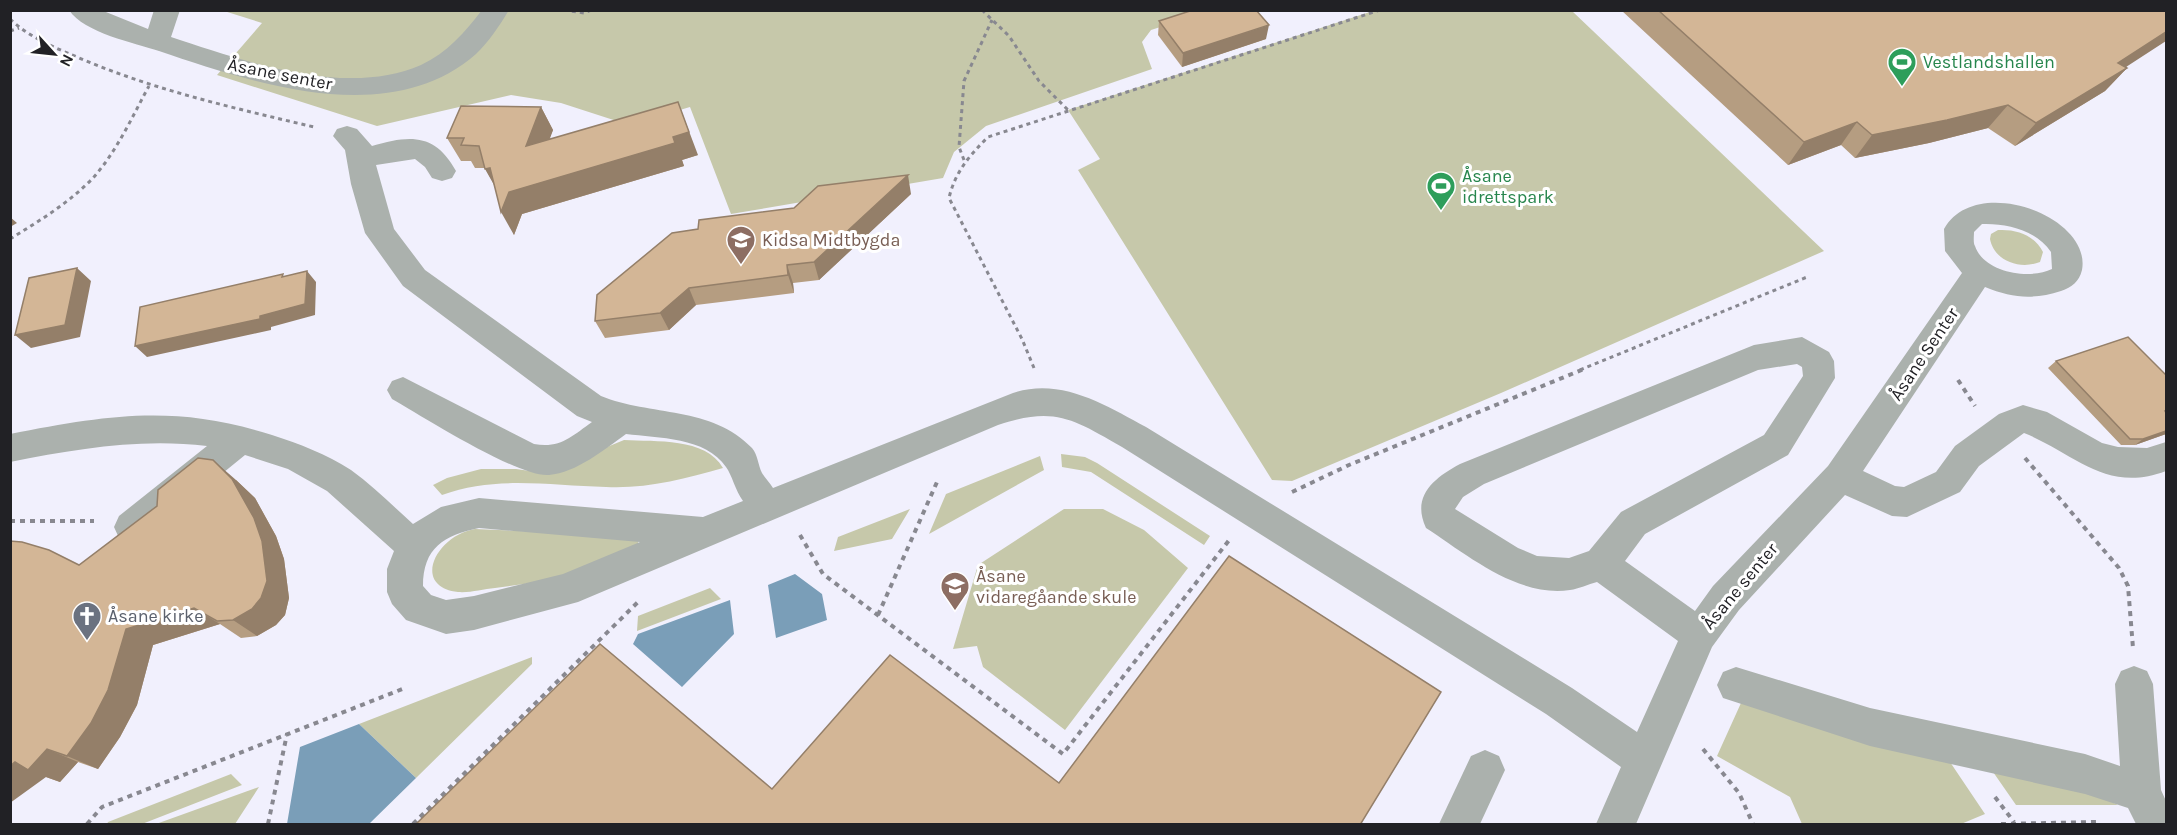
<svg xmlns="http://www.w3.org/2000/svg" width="2177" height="835" font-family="Karla,sans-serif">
	<rect width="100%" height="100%" fill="#f1f0fd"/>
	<path fill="#c6c8aa" d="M1376,10L1572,11L1824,251L1501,393L1292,481L1272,480L1078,170L1100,159L1068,110Z
		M224,11H1210L1151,30L1142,42L1152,69L986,126L954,152L943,178L731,214L690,107L629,125L561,103L511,95L377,126L217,75L262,23Z
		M1998,230C2017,229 2034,235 2043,252L2040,262C2020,270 1994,261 1990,239L1991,234Z
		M624,440C656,442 705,437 723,468C684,479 646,489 606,487C550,486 496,475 442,495L433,485L447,478L481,469H516L544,473Z
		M1061,454L1085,457L1097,463L1210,536L1204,545L1091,472L1062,467Z
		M1040,456L1044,470L929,534L946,494Z
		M910,509L892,539L834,551L838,537Z
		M1064,509H1103L1144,530L1188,568L1065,730L983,667L977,646L953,649L978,565Z
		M475,529L632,536L639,538L637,549C606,560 573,575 541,581C526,584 510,586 495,588C483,589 470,593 458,592C410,586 437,535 475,529Z
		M710,588L721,599L637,631L638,616Z
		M532,657V664L416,778L359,724Z
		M1741,703L1948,759L1985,814L1961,824H1802L1790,797L1717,756Z
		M1991,769L2092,792L2118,805H2016Z
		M231,774L242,785L142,824H107L108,822Z
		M259,787L235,824H156Z"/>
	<path fill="#7a9eb8" d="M795,574L822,594L827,620L776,638L768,585Z
		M730,600L734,634L682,687L633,644L638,634Z
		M359,724L416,778L369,824H287L300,747Z"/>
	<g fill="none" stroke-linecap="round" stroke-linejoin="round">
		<path stroke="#888890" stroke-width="3" stroke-dasharray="4 4" stroke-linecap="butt" d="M564,10L584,13L591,10
			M982,10L1009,36L1039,81L1068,110
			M10,19C29,37 53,47 77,57C153,90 234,108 314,127
			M10,31L19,28
			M964,160L959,147L964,81L992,20
			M10,239C39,221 69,203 93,178C117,151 132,117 149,86
			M1034,368L1022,339L949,198C955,172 970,155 988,137L1380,10
			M1580,370L1807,277"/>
		<path stroke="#888890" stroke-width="4" stroke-dasharray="5 5" stroke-linecap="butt" d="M1958,380L1975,406
			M2025,458L2119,568L2128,586L2133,648
			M1292,492L1349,465L1584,369
			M10,521H94
			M800,535L823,574L1063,754L1230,539
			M878,615L937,482
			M1703,749L1739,793L1753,824
			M1995,797L2014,822
			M87,824L102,807L405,688
			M268,824L287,734
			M413,824L638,602
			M2001,824L2096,822"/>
		<path fill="#abb1ad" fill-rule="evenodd" d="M69,10H101L148,29L154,10H180L171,37C244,61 346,98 421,65C447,53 465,32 482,10H509C500,25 488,43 476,54C389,130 254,83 159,51C135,43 84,33 69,10Z
			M347,126L357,129L372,146C410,135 435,133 456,171L452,178L442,181L432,178L425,167L415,159L376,165L394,229L425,270L601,396C650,416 712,406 752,448C758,455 758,465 762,473C765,478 770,483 773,488L1013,393C1061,377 1105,405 1146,427L1572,688L1637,732L1678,641L1597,582C1588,584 1579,589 1570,590C1518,598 1466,554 1426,528C1411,496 1434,478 1460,464L1754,345L1802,337L1829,352L1834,361L1835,378L1788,455L1645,534L1625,561L1695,611L1713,586L1828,466L1962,273L1945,251L1944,229C1975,173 2092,216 2082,270C2079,282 2072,287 2061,291C2033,300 2012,298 1985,287L1863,471L1895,486L1904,487L1936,472L1955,446L1999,414L2023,405L2047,412L2102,443L2118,447L2147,448L2166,442V471C2106,494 2074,453 2024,433L1979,466L1960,492L1907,517L1892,516L1845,495L1739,610L1712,647L1636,824H1596L1621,767L1546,714L1122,447C1073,419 1055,406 998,425L578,602L474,630L446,634L406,620L392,604L387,592V569L394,551L327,491L288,469L245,455L143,538L131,543L119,538L114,527L119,516L207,446C140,438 76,449 10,462V434C108,415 175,404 272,435C300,444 326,454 351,470C373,486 393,506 413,524L441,507L479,498L703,517L743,501C735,490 732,475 726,467C706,437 658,438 626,434C605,449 576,473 549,475C519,478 422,416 392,399L387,390L392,381L403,377L534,444C560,449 572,436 592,422L577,416L403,286L365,233L351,184L345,150L333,136L337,129ZM1982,224C2006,223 2036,230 2051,252L2052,269C2030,280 1984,273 1975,246C1973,243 1974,236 1974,232ZM1797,364L1802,367L1803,376L1764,435L1621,512L1589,551L1569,558L1537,556L1518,548L1455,509L1463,497L1484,484L1758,370ZM479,528L640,542L563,574L474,596L446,600L431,595L423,586C423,548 444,535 479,528Z
			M2134,666L2147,671L2153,684L2161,790L2166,801V824H2136L2128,808L2085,794L1870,746L1723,698L1717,685L1723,672L1736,667L1870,708L2085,754L2120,766L2115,684L2121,671Z
			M1485,750L1499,756L1505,770L1480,824H1439L1471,756Z"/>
	</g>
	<path fill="#b59d81" d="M1621,10H2166L2126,67L2127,68L2105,91L2015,146L1988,128L1929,143L1855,158L1841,145L1788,165Z
		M1159,21L1266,39L1182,67L1158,35Z
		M541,107L553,130L549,139L698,155L682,160L684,166L522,214L514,235L495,186L485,168H475L471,161H461L447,138Z
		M911,194L819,280L793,283L794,293L696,305L669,330L605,338L595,321L698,229Z
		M2056,361L2166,434L2135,445H2121L2048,368Z
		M236,480L255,498L276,536L284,559L289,598L285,615L276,625L257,636L241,638L220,624L153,645L137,705L120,737L98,769L78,762L60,782L46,777L79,565Z"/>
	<path fill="#947f69" d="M1269,25L1266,39L1182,67L1183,53Z
		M2166,32V41L2106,80L2127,68L2105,91L2015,146L2036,123L2118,63Z
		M678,102L698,155L682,160L684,166L522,214L514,235L501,212L509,192L673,137Z
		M2008,105L1988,128L1929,143L1855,158L1872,135Z
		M541,107L553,130L539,169L526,146Z
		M1857,122L1841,145L1788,165L1804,142Z
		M490,168L498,192L485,169Z
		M908,175L911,194L819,280L814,262Z
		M10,217L17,223L10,227Z
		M787,265L793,283L794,293L788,275Z
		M77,268L91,281L80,337L31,348L15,335Z
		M307,271L316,282L315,315L271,327V330L147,357L135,346L260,316Z
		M689,288L696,305L669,330L660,313Z
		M2166,431V434L2135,445L2143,439Z
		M213,460L236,480L255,498L276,536L284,559L289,598L285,615L276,625L257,636L233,620Z
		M194,608L220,624L153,645L137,705L120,737L98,769L67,756L126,629Z
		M47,749L78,762L60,782L46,777L10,803V766L15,762Z"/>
	<path fill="#d3b696" stroke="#947f69" stroke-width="1.5" d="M1193,10H1256L1269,25L1183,53L1159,21Z
		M1658,10H2166V32L2118,63L2127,68L2036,123L2008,105L1947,120L1872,135L1857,122L1804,142Z
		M678,102L689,132L673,137L675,143L509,192L501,212L490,168L485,169L479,146L461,145L464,138H447L461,106L541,107L526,146Z
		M908,175L814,262L787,265L788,275L689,288L660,313L595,321L597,295L672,233L698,229L699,220L794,208L818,186Z
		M77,268L65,325L15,335L29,278Z
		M307,271L305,304L260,316V319L135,346L140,307L283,274L282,277Z
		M2128,337L2166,375V411H2165L2166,413V431L2143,439H2130L2056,361Z
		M198,458L213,460L232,479L254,518L262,541L267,581L261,598L252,609L233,620L217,621L194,608L126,629L108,690L91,723L67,756L47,749L28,770L15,762L10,766V541L22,542L49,550L79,565L157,506L158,490Z
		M1229,556L1441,692L1360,825H415L600,644L772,789L890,655L1059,783Z"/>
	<defs>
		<g id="stadium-pin" transform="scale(1.5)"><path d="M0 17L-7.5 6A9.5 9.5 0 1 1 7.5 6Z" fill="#2e9e5b" stroke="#fff"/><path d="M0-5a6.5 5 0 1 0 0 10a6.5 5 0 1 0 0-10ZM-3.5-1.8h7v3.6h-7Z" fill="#fff"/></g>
		<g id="school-pin" transform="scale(1.5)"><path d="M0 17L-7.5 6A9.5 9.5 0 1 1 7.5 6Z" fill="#8d6e63" stroke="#fff"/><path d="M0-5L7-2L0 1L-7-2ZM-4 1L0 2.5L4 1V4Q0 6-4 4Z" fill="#fff"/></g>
		<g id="church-pin" transform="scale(1.5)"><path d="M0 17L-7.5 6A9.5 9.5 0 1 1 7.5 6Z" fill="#6b7280" stroke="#fff"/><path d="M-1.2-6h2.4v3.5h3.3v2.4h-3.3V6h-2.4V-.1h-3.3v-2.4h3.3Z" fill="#fff"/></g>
	</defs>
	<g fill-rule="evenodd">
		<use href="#stadium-pin" x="1902" y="62"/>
		<use href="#stadium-pin" x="1441" y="186"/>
		<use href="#school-pin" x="741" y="240"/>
		<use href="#school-pin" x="955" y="586"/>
		<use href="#church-pin" x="87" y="616"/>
	</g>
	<g text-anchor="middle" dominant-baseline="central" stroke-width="6" stroke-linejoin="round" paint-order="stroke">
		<g font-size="18" fill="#27864d" stroke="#fff" text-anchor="start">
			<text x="1923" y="62">Vestlandshallen</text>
			<text x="1462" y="176">Åsane<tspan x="1462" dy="21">idrettspark</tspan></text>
		</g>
		<g font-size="18" fill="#212125" stroke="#fff">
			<text transform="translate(280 74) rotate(11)">Åsane senter</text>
			<text transform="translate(1924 354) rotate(-56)">Åsane Senter</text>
			<text transform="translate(1740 586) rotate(-50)">Åsane senter</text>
		</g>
		<g font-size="18" fill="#785e54" stroke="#fff" text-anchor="start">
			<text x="762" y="240">Kidsa Midtbygda</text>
			<text x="976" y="576">Åsane<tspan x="976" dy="21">vidaregåande skule</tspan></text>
		</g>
		<g font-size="18" fill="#5b616d" stroke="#fff" text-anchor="start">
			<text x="108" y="616">Åsane kirke</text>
		</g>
	</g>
	<rect width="2177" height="835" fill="none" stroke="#212125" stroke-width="24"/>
	<g transform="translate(54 54) rotate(117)" stroke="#ffffff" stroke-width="4.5" paint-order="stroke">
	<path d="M0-4.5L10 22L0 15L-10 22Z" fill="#212125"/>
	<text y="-9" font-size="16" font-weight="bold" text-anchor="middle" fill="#212125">N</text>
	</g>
</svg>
